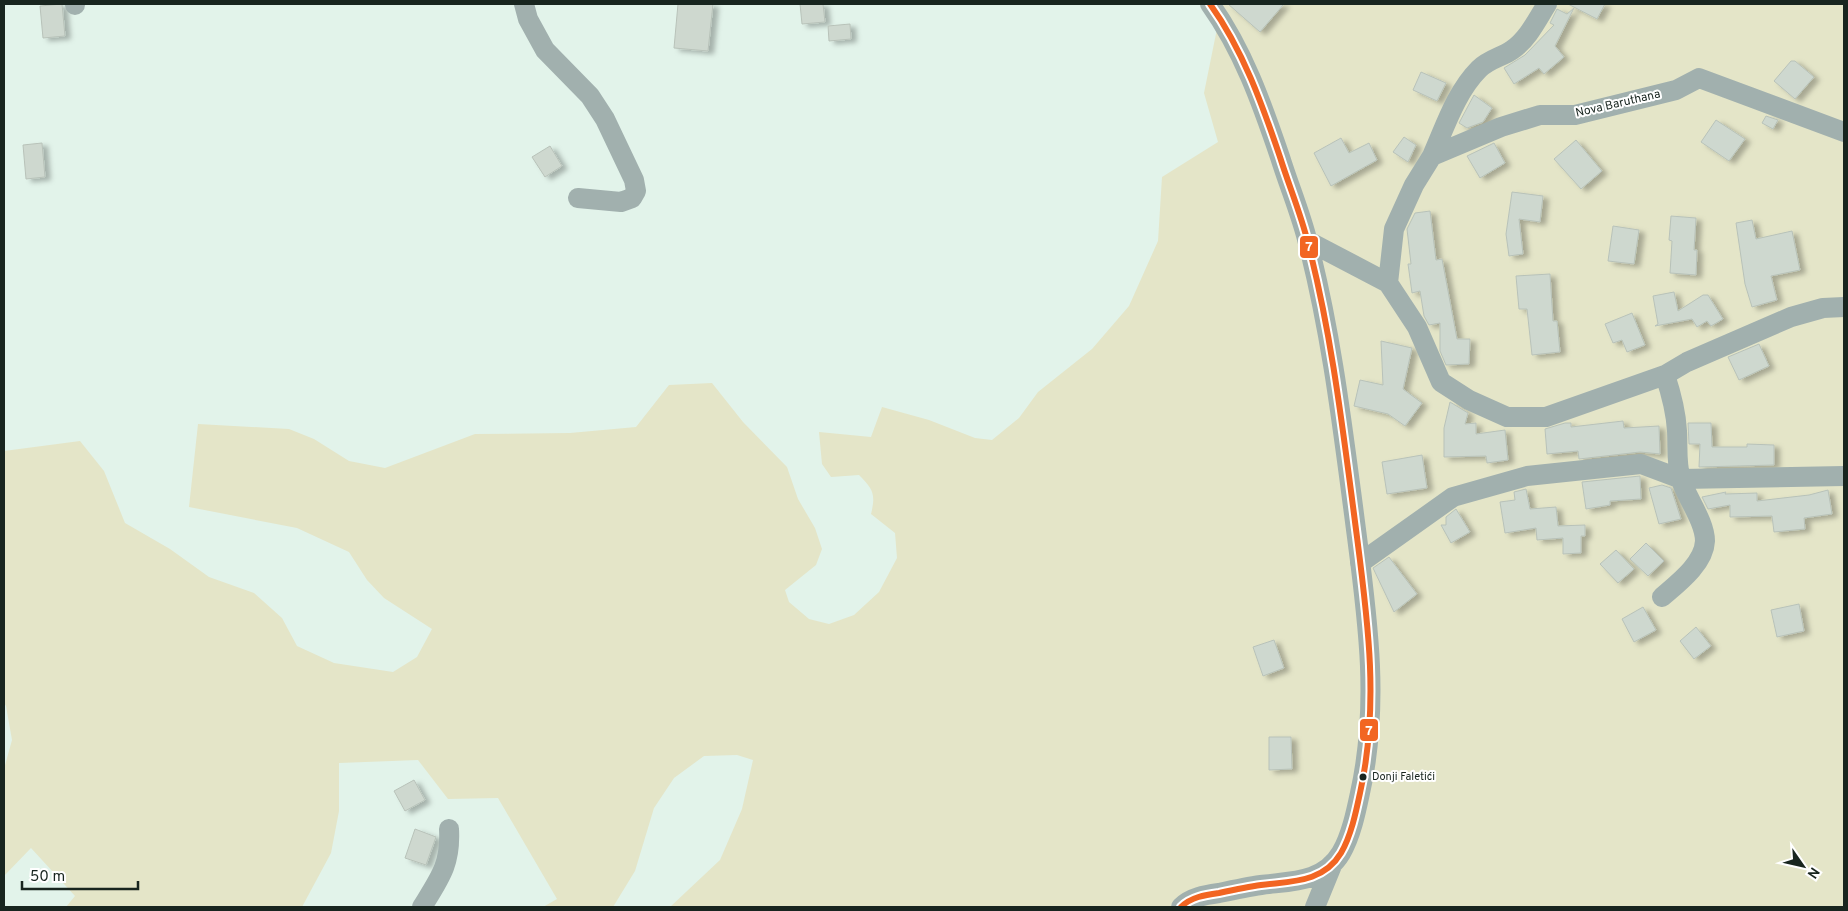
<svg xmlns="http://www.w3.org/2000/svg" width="1848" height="911" font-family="Overpass,sans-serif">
	<defs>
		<filter id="shadow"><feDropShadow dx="5.5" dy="3" stdDeviation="2.5" flood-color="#0004"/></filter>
	</defs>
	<rect width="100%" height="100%" fill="#e2f3ea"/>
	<path fill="#e4e5c8" d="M1222,4H1844V907H670L720,860L742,809L753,760L737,755L704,756L674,778L654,808L635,871L613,907H543L557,899L498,798L448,799L418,760L339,763V811L331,853L302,907H66L75,896L31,848L4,876V769L12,740L6,706L4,703V451L80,441L104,471L125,523L170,549L209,577L254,593L282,618L297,646L334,663L393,672L417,657L432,629L384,598L367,580L349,552L297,528L189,507L198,424L289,429L314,439L349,461L385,468L475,434L570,433L636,427L669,385L712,383L743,422L787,467L798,499L815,528L822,549L816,565L785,590L789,602L809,619L829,624L854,615L879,592L897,558L895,533L871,514C876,494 873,489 859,475L831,477L822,464L819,432L871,437L882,407L929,420L975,438L992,440L1019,418L1038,392L1092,349L1129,306L1158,241L1162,177L1218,142L1204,93Z"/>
	<path fill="#ced8cf" stroke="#b8c2b9" filter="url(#shadow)" d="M62,4L65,36L43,38L40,6Z
		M678,4H713L708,51L674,48Z
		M800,4H823L825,22L802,24Z
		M1228,4H1284L1260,32Z
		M1568,4H1605L1597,19Z
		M1574,8L1555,46L1564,57L1544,74L1539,68L1514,84L1504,68L1525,55L1554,25L1550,23L1557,9L1567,14Z
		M850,24L851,39L829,41L828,26Z
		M1791,61H1795L1814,77L1795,99L1774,81Z
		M1421,72L1446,83L1437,101L1413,90Z
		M1474,95L1492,108L1483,122L1467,128L1459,123Z
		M1766,116L1778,120L1773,129L1762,123Z
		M1716,120L1745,139L1729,161L1701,142Z
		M1404,137L1416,145L1408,162L1393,152Z
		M1341,138L1349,153L1369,143L1377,160L1331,186L1314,153Z
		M1576,140L1602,171L1581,189L1554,159Z
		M42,143L45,177L26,179L23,145Z
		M1494,143L1505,163L1480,178L1467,156Z
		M550,146L562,166L545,177L532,157Z
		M1512,192L1543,196L1540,222L1519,219L1523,254L1509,256L1506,234Z
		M1430,211L1436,260L1442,259L1457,339H1470L1469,364L1446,365L1440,351V323L1429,325L1424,316L1420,291L1412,293L1408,264H1411L1407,229L1415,213Z
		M1671,216L1696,218L1694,250H1697L1696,275L1670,273L1672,241L1669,240Z
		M1752,220L1756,239L1792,231L1800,270L1771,276L1777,300L1752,307L1745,284L1736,223Z
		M1613,226L1639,230L1634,264L1608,261Z
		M1550,274L1553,321H1557L1560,352L1532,355L1527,309H1519L1516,276Z
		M1674,292L1678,311L1703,295H1708L1723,319L1711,326L1707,321L1697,327L1692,319L1655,326L1658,324L1653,296Z
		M1632,313L1645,345L1627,352L1622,340L1613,343L1605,324Z
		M1381,341L1412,348L1403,389L1422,403L1405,426L1388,414L1354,406L1360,380L1383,385Z
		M1759,344L1769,366L1739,380L1728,357Z
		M1450,402L1468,413L1465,424L1476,423V434L1505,430L1508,460L1487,463L1486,456L1444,457V428Z
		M1623,421L1624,428L1659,426L1660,454L1640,452L1579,459L1578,451L1547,454L1545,429L1565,423H1571V427Z
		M1688,423H1711L1712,447H1747V444L1774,445V465L1699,467L1700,444H1689Z
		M1422,455L1427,488L1387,494L1382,462Z
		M1640,476L1641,499L1610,501V505L1586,509L1582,482Z
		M1662,485L1671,488L1681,519L1659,524L1649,488Z
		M1526,489L1530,509L1556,507L1558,526L1585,525V536H1581V553L1563,554V538L1537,540L1536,528L1505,533L1500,502L1515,500L1514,492Z
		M1828,490L1832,514L1804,518L1805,529L1774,532L1772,516L1730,517V505L1708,509L1702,497L1726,492L1725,494L1757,493V501L1809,495Z
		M1456,509L1470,532L1451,543L1441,525H1446V517Z
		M1646,543L1664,561L1648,576L1630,559Z
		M1616,550L1634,569L1618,583L1600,564Z
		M1389,557L1417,594L1394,612L1373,568Z
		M1799,604L1804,631L1777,637L1771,610Z
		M1643,607L1656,630L1634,642L1622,619Z
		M1696,627L1711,646L1694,659L1680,641Z
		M1274,640L1284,668L1263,676L1253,647Z
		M1269,737H1291L1292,769L1269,770Z
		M414,780L425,800L405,811L394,791Z
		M415,829L436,837L426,865L405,858Z"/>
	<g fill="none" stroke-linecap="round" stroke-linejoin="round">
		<path stroke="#a1b0ae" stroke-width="20" d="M524,4L528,19L545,50L590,96L605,119L634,180L636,191L632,198L621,202L578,198
			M75,5V4
			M1432,156C1445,127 1456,92 1479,69C1489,59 1502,57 1512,50C1528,39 1537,20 1547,4
			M1308,241L1388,283L1417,327L1441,382L1469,400L1507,417H1546L1665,375L1687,362L1791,317L1823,308L1844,307
			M1388,283L1394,229L1414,185L1432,156L1501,127L1540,115H1575L1676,90L1699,78L1844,132
			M1360,563L1453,497L1527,476L1641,464L1681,479L1844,476
			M1662,597C1677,584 1704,564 1705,541C1705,522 1687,498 1681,480C1676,464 1678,447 1677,431C1676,412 1671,393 1665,375
			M422,907C440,878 451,864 449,829
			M1181,907C1191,897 1205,895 1219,893C1233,890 1247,887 1261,885C1291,881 1323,883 1341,853C1351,836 1356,812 1360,793C1381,699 1366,608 1354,514C1342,423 1331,332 1308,243C1301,214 1289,186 1280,157C1262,104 1243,50 1210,4
			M1315,907L1333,863"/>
		<g stroke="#fff" stroke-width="10">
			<path id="bus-1" d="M1181,907C1191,897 1205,895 1219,893C1233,890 1247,887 1261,885C1291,881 1323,883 1341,853C1351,836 1356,812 1360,793C1381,699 1366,608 1354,514C1342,423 1331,332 1308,243C1301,214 1289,186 1280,157C1262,104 1243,50 1210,4"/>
		</g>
		<use href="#bus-1" stroke="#f26522" stroke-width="6"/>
	</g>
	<circle fill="#18251f" stroke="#fff" stroke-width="2" cx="1363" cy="777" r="4.5"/>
	<g text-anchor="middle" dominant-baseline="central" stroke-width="4" stroke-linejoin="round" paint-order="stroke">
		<g font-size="11" fill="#18251f" stroke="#fff" text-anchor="start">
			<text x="1372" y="777">Donji Faletići</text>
		</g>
		<g font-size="12" fill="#18251f" stroke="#fff">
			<text transform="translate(1618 104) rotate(-13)">Nova Baruthana</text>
		</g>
	</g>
	<g stroke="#fff" stroke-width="2">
		<rect x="1299" y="235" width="20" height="24" rx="5" fill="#f26522"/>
		<rect x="1359" y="718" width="20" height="24" rx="5" fill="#f26522"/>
	</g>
	<g font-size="14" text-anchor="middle" font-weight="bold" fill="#fff">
		<text x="1309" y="251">7</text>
		<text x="1369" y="735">7</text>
	</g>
	<rect width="1848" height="911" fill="none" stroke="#18251f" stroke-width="10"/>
	<g transform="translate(1803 866) rotate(124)" stroke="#ffffff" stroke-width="4" paint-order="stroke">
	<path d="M0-4L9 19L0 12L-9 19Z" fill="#18251f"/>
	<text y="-8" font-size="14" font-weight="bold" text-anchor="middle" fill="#18251f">N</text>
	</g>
	<path d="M22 881v8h116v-8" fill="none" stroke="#18251f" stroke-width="2.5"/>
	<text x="30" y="881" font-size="15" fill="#18251f" stroke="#ffffff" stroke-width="4" paint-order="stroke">50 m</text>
</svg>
